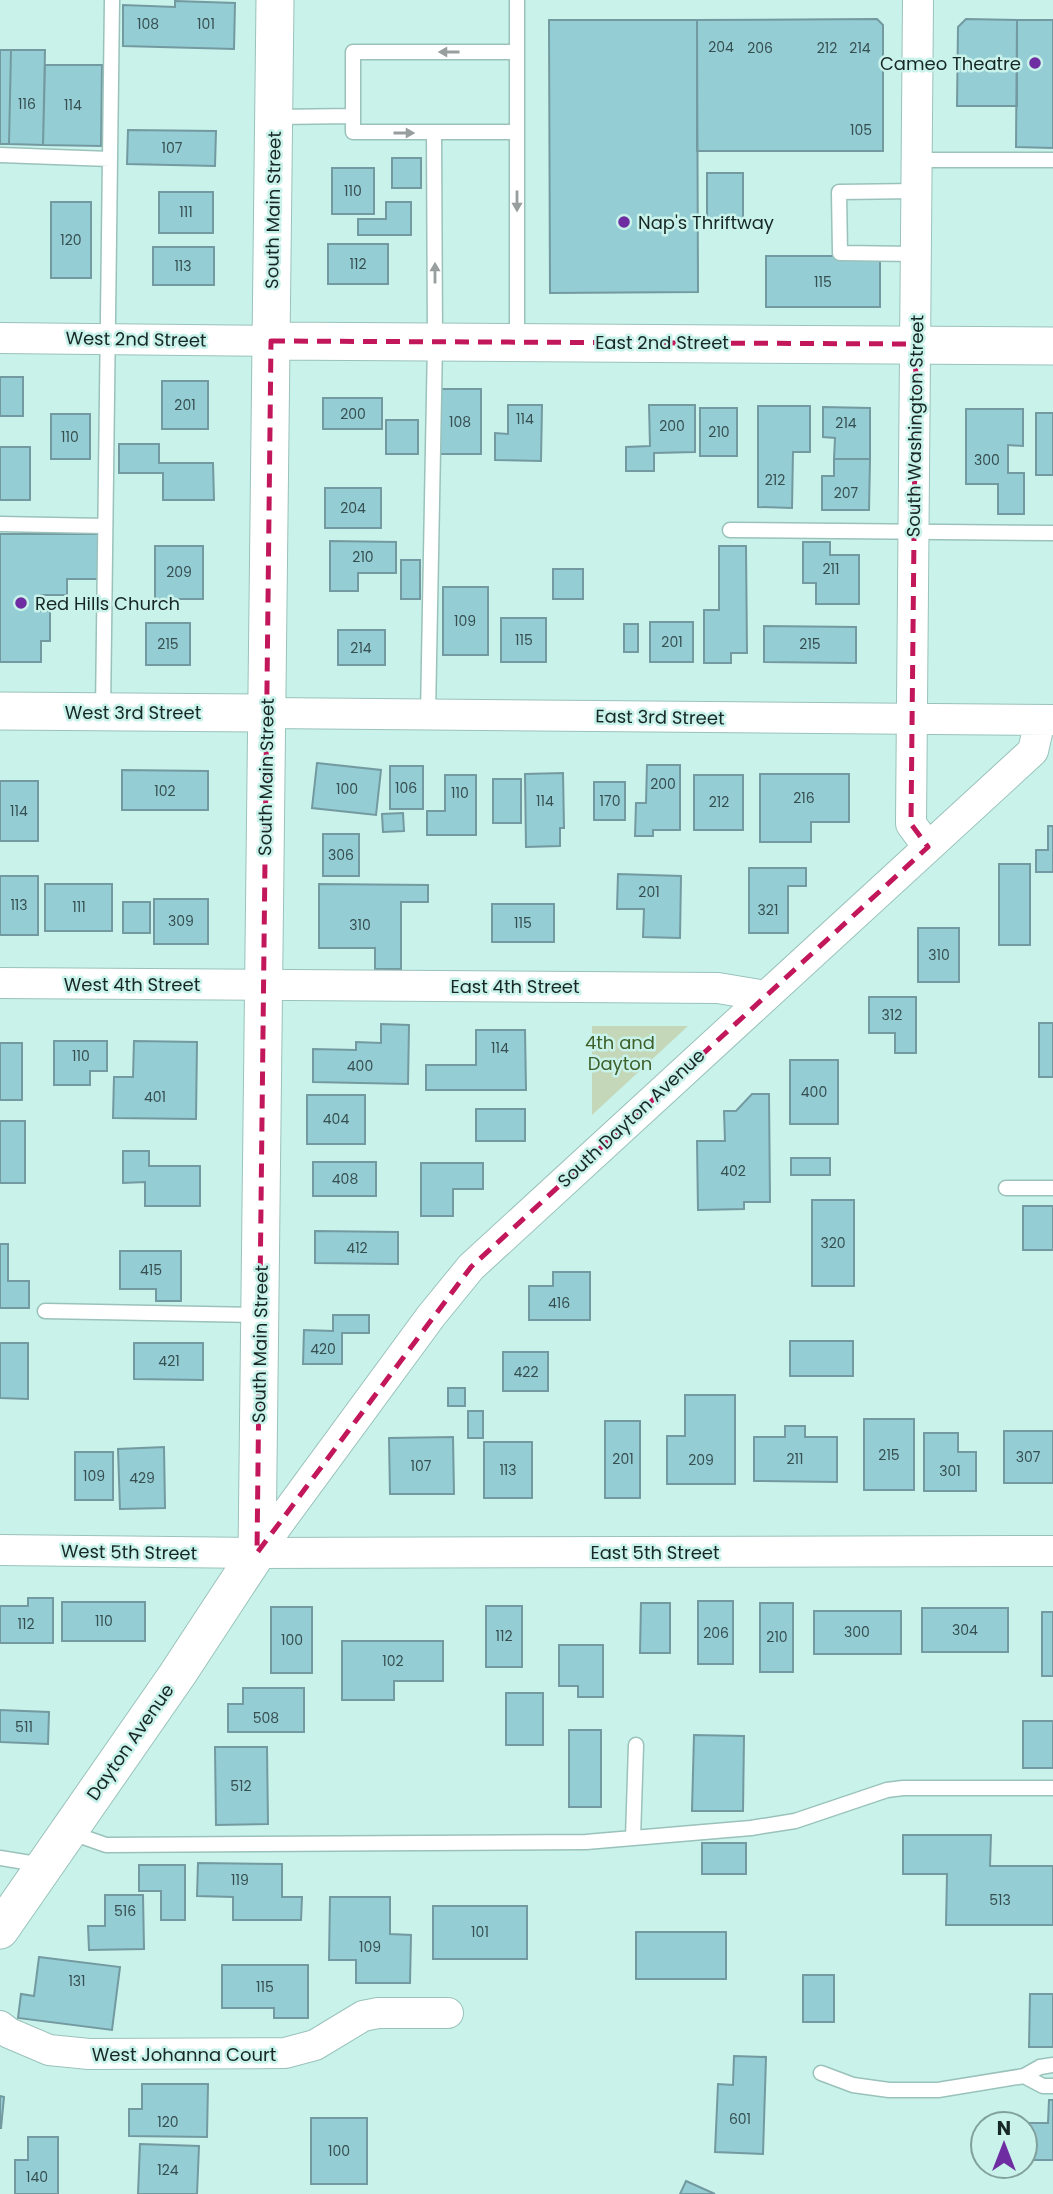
<svg xmlns="http://www.w3.org/2000/svg" width="1053" height="2194" font-family="Poppins,sans-serif">
	<rect width="100%" height="100%" fill="#c8f2ea"/>
	<path fill="#c4d8b9" d="M592,1026H688L592,1115Z"/>
	<path fill="#95cdd5" stroke="#739aa0" stroke-width="2" d="M175,1L235,3L234,49L123,46V5L175,7Z
		M877,19L883,25V151H697V20Z
		M966,19L1017,20V106H957L958,27Z
		M549,20H697L698,292L550,293Z
		M1017,20H1053V148L1016,147Z
		M0,50H11L9,144H0Z
		M11,50H45L43,145L9,144Z
		M45,65H102L101,146L43,145Z
		M128,130L216,131L215,166L127,164Z
		M392,158H421V188H392Z
		M332,168H374V214H332Z
		M707,173H743V219H707Z
		M159,192H213V233H159Z
		M51,202H91V278H51Z
		M386,202H411V235H358V219H386Z
		M328,244H388V284H328Z
		M153,247H214V285H153Z
		M766,256H880V307H766Z
		M0,377H23V416H0Z
		M162,381H208V429H162Z
		M439,389H481V454H439Z
		M323,398H382V429H323Z
		M508,405H542L541,461L495,460V433L508,434Z
		M649,405H695V452L654,453V471H626V447L650,446Z
		M758,406H810V452H793L792,508L758,507Z
		M823,407L870,408V459H834L835,438L823,437Z
		M700,408H737V456H700Z
		M966,409H1023V446L1008,445V473H1024V514H998V484H966Z
		M1036,413H1053V475H1036Z
		M51,414H90V459H51Z
		M386,420H418V454H386Z
		M119,444H159V463H213L214,500H163V473H119Z
		M0,447H30V500H0Z
		M834,459H870L869,510H822V476H834Z
		M325,488H381V528H325Z
		M0,534H98V579H67V595H41V611H50V641H41V662H0Z
		M330,541L396,542V573H358V591H330Z
		M803,542H830V555H859V604H816V583H803Z
		M155,546H203V599H155Z
		M719,546H746L747,653H731V663H704V610H719Z
		M401,560H420V599H401Z
		M553,569H583V599H553Z
		M443,587H488V655H443Z
		M501,618H546V662H501Z
		M650,622H693V662H650Z
		M146,623H190V665H146Z
		M624,624H638V652H624Z
		M764,626L856,627V663L764,662Z
		M338,630H385V665H338Z
		M317,763L381,770L376,815L312,808Z
		M647,765H680V830H653V836H635L636,803H646Z
		M390,766H423V809H390Z
		M122,770L208,771V810H122Z
		M563,773L564,828H560V846L526,847L525,774Z
		M760,774H849V822H811V842H760Z
		M445,775H476V835H427V811H445Z
		M694,775H743V830H694Z
		M493,779H521V823H493Z
		M0,781H38V841H0Z
		M594,782H625V820H594Z
		M403,813L404,831L383,832L382,814Z
		M1048,826H1053V872H1036V850H1048Z
		M323,834H359V876H323Z
		M999,864H1030V945H999Z
		M749,868H806V886H788V933H749Z
		M618,874L681,876L680,938L643,937L644,909H617Z
		M0,876H38V935H0Z
		M45,884H112V931H45Z
		M319,884L428,885V902H401V969H375V948H319Z
		M154,899H208V944H154Z
		M123,902H150V933H123Z
		M492,904H554V942H492Z
		M918,928H959V982H918Z
		M869,997H916V1053H895V1033H869Z
		M1039,1023H1053V1077H1039Z
		M381,1024L409,1025L408,1084L313,1082V1049L356,1050V1042L381,1043Z
		M476,1030H525L526,1090H426V1065H476Z
		M54,1041H107V1071H90V1085H54Z
		M134,1041L197,1042L196,1119L113,1118L114,1077H133Z
		M0,1043H22V1100H0Z
		M790,1060H838V1124H790Z
		M752,1094H769L770,1202H744V1209L698,1210L697,1141H725L724,1111H736Z
		M307,1095H365V1144H307Z
		M476,1109H525V1141H476Z
		M0,1121H25V1183H0Z
		M123,1151H149V1166H200V1206H145V1182L123,1183Z
		M791,1158H830V1175H791Z
		M313,1162H376V1196H313Z
		M421,1163H483V1189H453V1216H421Z
		M812,1200H854V1286H812Z
		M1023,1206H1053V1250H1023Z
		M315,1231L398,1232V1264L315,1263Z
		M0,1244H8V1281H29V1308H0Z
		M120,1251H181V1301H156V1289H120Z
		M553,1272H590V1320H529V1286H553Z
		M333,1315H369V1333H342V1364H303L304,1330L333,1331Z
		M790,1341H853V1376H790Z
		M0,1343H28V1399L0,1398Z
		M134,1343H203V1380L134,1379Z
		M503,1352H548V1391H503Z
		M448,1388H465V1406H448Z
		M685,1395H735V1484H667V1436H685Z
		M468,1411H483V1438H468Z
		M864,1419H914V1490H864Z
		M605,1421H640V1498H605Z
		M785,1426H805V1437H837V1482L754,1481V1437H785Z
		M1004,1431H1053V1483H1004Z
		M924,1433H958V1452H976V1491H924Z
		M453,1437L454,1494H390L389,1438Z
		M484,1442H532V1498H484Z
		M164,1447L165,1508L120,1509L118,1449Z
		M75,1452H113V1500H75Z
		M28,1598H53V1643H0V1606H28Z
		M698,1601H733V1664H698Z
		M62,1602H145V1641H62Z
		M641,1603H670V1653H640Z
		M760,1603H793V1672H760Z
		M486,1606H522V1667H486Z
		M271,1607H312V1673H271Z
		M922,1608H1008V1652H922Z
		M814,1611H901V1654H814Z
		M1042,1612H1053V1676H1042Z
		M342,1641H443V1681H394V1700H342Z
		M559,1645H603V1697H578V1686H559Z
		M243,1688H304V1732H228V1704H243Z
		M506,1693H543V1745H506Z
		M0,1710L49,1712L48,1744L0,1742Z
		M1023,1721H1053V1768H1023Z
		M569,1730H601V1807H569Z
		M694,1735L744,1736L743,1811H692Z
		M215,1747H267L268,1824L216,1825Z
		M903,1835H991L990,1866H1053V1925H946L947,1874H903Z
		M702,1843H746V1874H702Z
		M198,1863L282,1864V1897H302L301,1920H233V1897L197,1896Z
		M139,1865H185V1920H161V1891H139Z
		M105,1895H143L144,1949L89,1950L88,1926H105Z
		M330,1897H390V1934L411,1935L410,1983H356V1960H329Z
		M433,1906H527V1959H433Z
		M636,1932H726V1979H636Z
		M39,1957L120,1967L112,2030L18,2018L21,1994L34,1996Z
		M222,1965H308V2018H274V2008H222Z
		M803,1975H834V2022H803Z
		M1030,1994H1053V2047H1029Z
		M734,2056L766,2057L763,2154L715,2152L718,2084L733,2085Z
		M142,2084H208L207,2137L129,2136V2109H142Z
		M0,2096L4,2097L1,2128H0Z
		M1049,2100H1053V2160H1025V2124L1005,2123H1048Z
		M311,2118H367V2184H311Z
		M28,2137H58V2194H15V2160H28Z
		M140,2144L199,2146L197,2194H138Z
		M686,2181L715,2194H680Z"/>
	<g fill="none" stroke-linecap="round" stroke-linejoin="round">
		<g stroke="#9ac2bb" stroke-width="17">
			<path id="service" d="M275,117L353,116
				M517,132H353V52H517
				M0,155L110,159
				M917,160H1053
				M916,254L840,253L839,192L917,191
				M517,341V0
				M0,524L105,526
				M730,530L1053,533
				M103,712L112,0
				M428,714L435,342L434,133
				M1006,1188H1053
				M45,1311L259,1315
				M69,1832L106,1845L586,1842L751,1828L795,1821L887,1790L903,1788H1053
				M633,1838L636,1745
				M0,1858L43,1865
				M821,2073L853,2085L889,2090H938L1024,2076L1040,2067L1053,2065
				M1024,2076L1043,2086H1053"/>
		</g>
		<g stroke="#9ac2bb" stroke-width="32">
			<path id="minor" d="M918,0L911,824L928,847
				M0,338L271,341
				M267,713L1053,720
				M0,983L718,988L765,996
				M0,1550L257,1553L1053,1551
				M257,1553L431,1316L471,1267L1033,751L1040,720
				M0,2026L9,2033L49,2050L89,2054L285,2053L315,2045L363,2016L378,2013H448"/>
		</g>
		<g stroke="#9ac2bb" stroke-width="39">
			<path id="tertiary" d="M271,341L1053,346
				M0,711L267,713
				M0,1930L177,1675L257,1553L275,0"/>
		</g>
		<use href="#service" stroke="#fff" stroke-width="14"/>
		<use href="#minor" stroke="#fff" stroke-width="30"/>
		<use href="#tertiary" stroke="#fff" stroke-width="37"/>
	</g>
	<defs><path id="oneway-solid" d="M-6-.8H1V-3.2L6.5 0L1 3.2V.8H-6Z" transform="scale(1.75)"/></defs>
	<g fill="#979e9d">
		<use href="#oneway-solid" transform="translate(449 52) rotate(180)"/>
		<use href="#oneway-solid" transform="translate(404 133)"/>
		<use href="#oneway-solid" transform="translate(517 201) rotate(90)"/>
		<use href="#oneway-solid" transform="translate(435 273) rotate(-90)"/>
	</g>
	<path fill="none" stroke="#c2185b" stroke-width="5" stroke-dasharray="14 9" stroke-linejoin="round" d="M271,341L916,344L911,824L928,847L471,1267L257,1553Z"/>
	<g fill="#6f2da2" stroke="#c8f2ea" stroke-width="2.5">
		<circle cx="1035" cy="63" r="7"/>
		<circle cx="624" cy="222" r="7"/>
		<circle cx="21" cy="603" r="7"/>
	</g>
	<g text-anchor="middle" dominant-baseline="central" stroke-width="5" stroke-linejoin="round" paint-order="stroke">
		<g font-size="14" fill="#365051">
			<text x="148" y="24">108</text>
			<text x="206" y="24">101</text>
			<text x="721" y="47">204</text>
			<text x="760" y="48">206</text>
			<text x="827" y="48">212</text>
			<text x="860" y="48">214</text>
			<text x="27" y="104">116</text>
			<text x="73" y="105">114</text>
			<text x="861" y="130">105</text>
			<text x="172" y="148">107</text>
			<text x="353" y="191">110</text>
			<text x="186" y="212">111</text>
			<text x="71" y="240">120</text>
			<text x="358" y="264">112</text>
			<text x="183" y="266">113</text>
			<text x="823" y="282">115</text>
			<text x="185" y="405">201</text>
			<text x="353" y="414">200</text>
			<text x="525" y="419">114</text>
			<text x="460" y="422">108</text>
			<text x="846" y="423">214</text>
			<text x="672" y="426">200</text>
			<text x="719" y="432">210</text>
			<text x="70" y="437">110</text>
			<text x="987" y="460">300</text>
			<text x="775" y="480">212</text>
			<text x="846" y="493">207</text>
			<text x="353" y="508">204</text>
			<text x="363" y="557">210</text>
			<text x="831" y="569">211</text>
			<text x="179" y="572">209</text>
			<text x="465" y="621">109</text>
			<text x="524" y="640">115</text>
			<text x="672" y="642">201</text>
			<text x="168" y="644">215</text>
			<text x="810" y="644">215</text>
			<text x="361" y="648">214</text>
			<text x="663" y="784">200</text>
			<text x="406" y="788">106</text>
			<text x="347" y="789">100</text>
			<text x="165" y="791">102</text>
			<text x="460" y="793">110</text>
			<text x="804" y="798">216</text>
			<text x="545" y="801">114</text>
			<text x="610" y="801">170</text>
			<text x="719" y="802">212</text>
			<text x="19" y="811">114</text>
			<text x="341" y="855">306</text>
			<text x="649" y="892">201</text>
			<text x="19" y="905">113</text>
			<text x="79" y="907">111</text>
			<text x="768" y="910">321</text>
			<text x="181" y="921">309</text>
			<text x="523" y="923">115</text>
			<text x="360" y="925">310</text>
			<text x="939" y="955">310</text>
			<text x="892" y="1015">312</text>
			<text x="500" y="1048">114</text>
			<text x="81" y="1056">110</text>
			<text x="360" y="1066">400</text>
			<text x="814" y="1092">400</text>
			<text x="155" y="1097">401</text>
			<text x="336" y="1119">404</text>
			<text x="733" y="1171">402</text>
			<text x="345" y="1179">408</text>
			<text x="833" y="1243">320</text>
			<text x="357" y="1248">412</text>
			<text x="151" y="1270">415</text>
			<text x="559" y="1303">416</text>
			<text x="323" y="1349">420</text>
			<text x="169" y="1361">421</text>
			<text x="526" y="1372">422</text>
			<text x="889" y="1455">215</text>
			<text x="1028" y="1457">307</text>
			<text x="623" y="1459">201</text>
			<text x="795" y="1459">211</text>
			<text x="701" y="1460">209</text>
			<text x="421" y="1466">107</text>
			<text x="508" y="1470">113</text>
			<text x="950" y="1471">301</text>
			<text x="94" y="1476">109</text>
			<text x="142" y="1478">429</text>
			<text x="104" y="1621">110</text>
			<text x="26" y="1624">112</text>
			<text x="965" y="1630">304</text>
			<text x="857" y="1632">300</text>
			<text x="716" y="1633">206</text>
			<text x="504" y="1636">112</text>
			<text x="777" y="1637">210</text>
			<text x="292" y="1640">100</text>
			<text x="393" y="1661">102</text>
			<text x="266" y="1718">508</text>
			<text x="24" y="1727">511</text>
			<text x="241" y="1786">512</text>
			<text x="240" y="1880">119</text>
			<text x="1000" y="1900">513</text>
			<text x="125" y="1911">516</text>
			<text x="480" y="1932">101</text>
			<text x="370" y="1947">109</text>
			<text x="77" y="1981">131</text>
			<text x="265" y="1987">115</text>
			<text x="740" y="2119">601</text>
			<text x="168" y="2122">120</text>
			<text x="339" y="2151">100</text>
			<text x="168" y="2170">124</text>
			<text x="37" y="2177">140</text>
		</g>
		<g font-size="18" fill="#172725" stroke="#c8f2ea" text-anchor="start">
			<text x="1021" y="63" text-anchor="end">Cameo Theatre</text>
			<text x="638" y="222">Nap's Thriftway</text>
			<text x="35" y="603">Red Hills Church</text>
		</g>
		<g font-size="18" fill="#172725" stroke="#c8f2ea">
			<text transform="translate(273 210) rotate(-89)">South Main Street</text>
			<text transform="translate(136 339) rotate(1)">West 2nd Street</text>
			<text x="662" y="342">East 2nd Street</text>
			<text transform="translate(915 426) rotate(-89)">South Washington Street</text>
			<text x="133" y="712">West 3rd Street</text>
			<text transform="translate(660 717) rotate(1)">East 3rd Street</text>
			<text transform="translate(266 777) rotate(-89)">South Main Street</text>
			<text x="132" y="984">West 4th Street</text>
			<text x="515" y="986">East 4th Street</text>
			<text transform="translate(631 1118) rotate(-43)">South Dayton Avenue</text>
			<text transform="translate(260 1344) rotate(-89)">South Main Street</text>
			<text transform="translate(129 1552) rotate(1)">West 5th Street</text>
			<text x="655" y="1552">East 5th Street</text>
			<text transform="translate(130 1742) rotate(-55)">Dayton Avenue</text>
			<text x="184" y="2054">West Johanna Court</text>
		</g>
		<g font-size="18" fill="#3e5f29" stroke="#c8f2ea">
			<text x="620" y="1042">4th and<tspan x="620" dy="21">Dayton</tspan></text>
		</g>
	</g>
	<g transform="translate(1004 2145)"><circle r="33" fill="#c8f2ea" stroke="#81a19b" stroke-width="2"/>
	<path d="M0-5L12 26L0 18L-12 26Z" fill="#6f2da2"/>
	<text y="-10" font-size="19" font-weight="bold" text-anchor="middle" fill="#172725">N</text>
	</g>
</svg>
